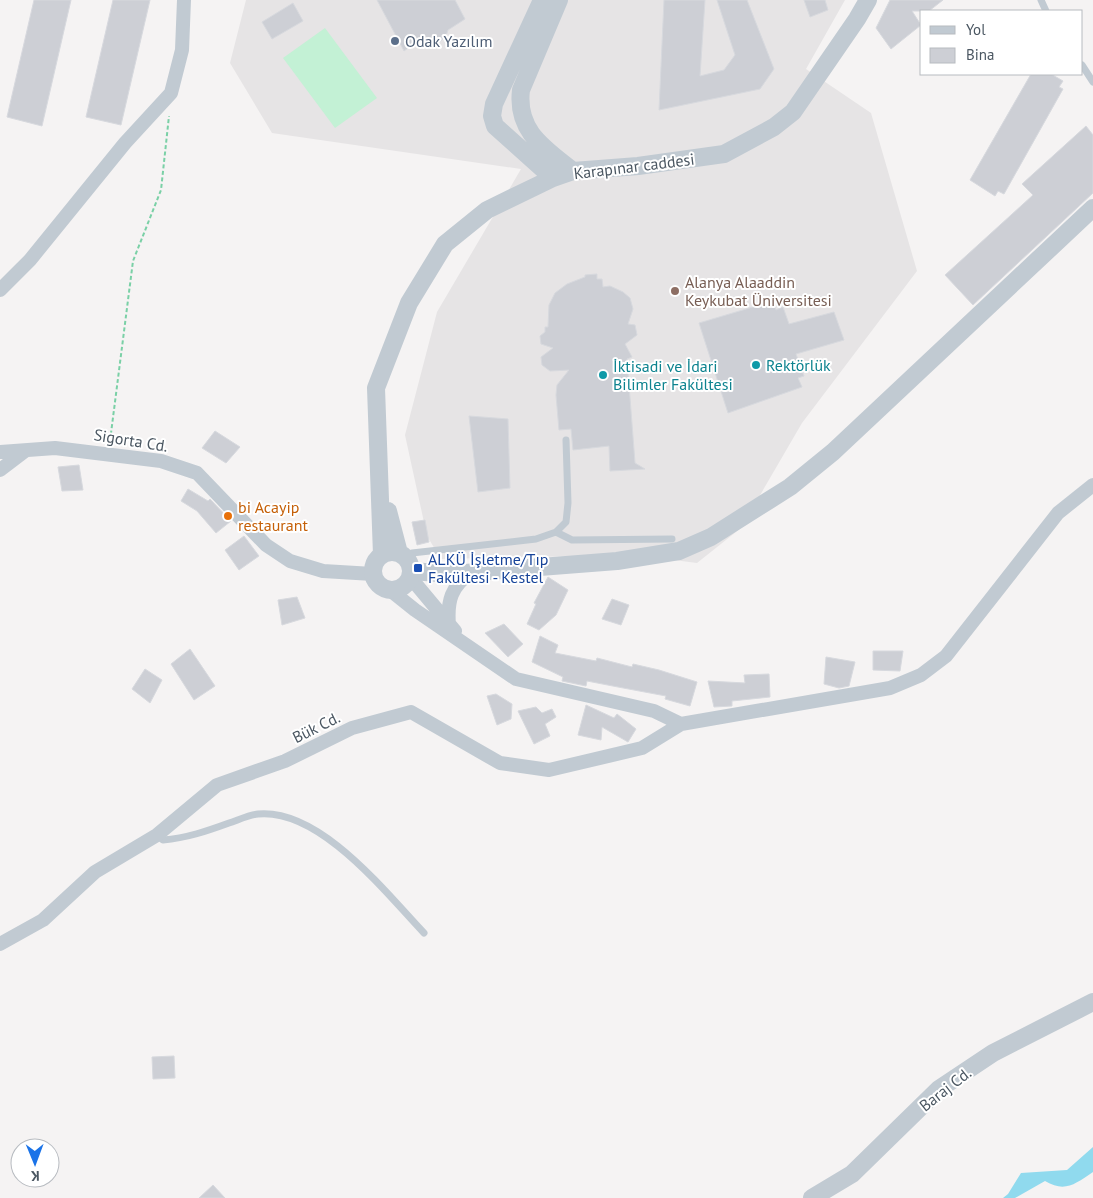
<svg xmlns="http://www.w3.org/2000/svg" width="1093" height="1198" font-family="'PT Sans',sans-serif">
	<rect width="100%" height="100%" fill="#f5f3f3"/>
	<path fill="#e6e4e5" d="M246,0H845L806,69L871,113L917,271L802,423L741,528L697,563L635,555L441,559L427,536L405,435L437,312L521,169L272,133L230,63Z"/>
	<path fill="#c3f1d5" d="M325,28L377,98L335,128L283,58Z"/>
	<path fill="#90daee" d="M1093,1147V1172C1075,1184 1065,1193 1045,1181L1015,1198H1003L1008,1194L1021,1173L1067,1170Z"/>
	<path fill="#cdcfd5" stroke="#d7d9de" d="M34,0H71L42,126L7,117Z
		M113,0H150L121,125L86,117Z
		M377,0H455L465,19L448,30L446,36L438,44L427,45L416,42L404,51Z
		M664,0H705L700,76L724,70L735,55L717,0H747L774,69L760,89L659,110Z
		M804,0H825L828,10L810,17Z
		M890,0H943L929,11H912L921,25L891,49L876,28Z
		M293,3L303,21L272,39L262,22Z
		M1031,74H1051L1063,81L1059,87L1063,89L1004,194L998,191L995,196L970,180Z
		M1086,126L1093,135V193L973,305L945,275L1033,195L1022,184Z
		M597,274V279H602L603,287L610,286L623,292L630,298L633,309L628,324L635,325L637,335L625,344L632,357L627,359L635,463L645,469L610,471L609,446L573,450L571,429L559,430L556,395L557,385L569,370L550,371L542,365L541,357L553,348L541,344L540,336L545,332V327H548L549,305L555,293L567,284L585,277V275Z
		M773,301L776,310L783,307L789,324L834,312L844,340L796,354L804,376L798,378L802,387L728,413L699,323Z
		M469,416L508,419L510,488L478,492Z
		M215,431L240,447L226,463L202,448Z
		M79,465L83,490L62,491L58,467Z
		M188,489L208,501L210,499L231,521L216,533L197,511L181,501Z
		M425,520L429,542L417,545L412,522Z
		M244,536L259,556L239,570L225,550Z
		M548,577L568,590L556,615L539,630L527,624L536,604L534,603Z
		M297,597L305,618L282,625L278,600Z
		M612,599L629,605L621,625L602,619Z
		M504,624L523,644L508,657L485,633Z
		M540,636L558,645L555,653L596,661L597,658L632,667L633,664L659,670L697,682L690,706L665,699L666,696L618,687L587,681L586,686L562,681L563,677L532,662Z
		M190,649L215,686L194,700L171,664Z
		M873,651H903L900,671L873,670Z
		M826,657L855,662L849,686L839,688L824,684Z
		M145,669L162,680L150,703L132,689Z
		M769,674L770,697L732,701V706L714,707L708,681L745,683L744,675Z
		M496,694L512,704L511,719L497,725L487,696Z
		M586,705L614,718L617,714L636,729L628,742L602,727L601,740L578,735Z
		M536,707L542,713L552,709L556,717L545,724L550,736L534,744L518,711Z
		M174,1056L175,1078L153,1079L152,1057Z
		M213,1185L225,1198H199Z"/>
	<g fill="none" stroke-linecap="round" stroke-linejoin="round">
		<path stroke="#7ad0a6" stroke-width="2" stroke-dasharray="4 2.5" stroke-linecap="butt" d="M110,441L133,261L161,190L169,116"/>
		<path stroke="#c1cad2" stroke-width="7" d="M1041,0L1046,11
			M1082,65L1093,82
			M556,532L572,540L672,539
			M404,556L412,553L536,539L556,532L566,522L568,503L566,440
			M157,835L163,840C187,838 207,831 229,823C238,820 249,815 258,814C320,808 386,893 424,933"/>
		<path stroke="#c1cad2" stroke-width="14" d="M0,290L30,260L125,143L171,93L182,50L184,0
			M0,452L55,448L161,461L197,473L266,545L290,561L323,571L373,574
			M0,470L25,451
			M410,577L455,631
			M390,590L415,610L516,679L654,711L681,724L890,688L921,675L946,656L1058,513L1093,485
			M449,625C447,601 451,586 472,572
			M0,944L43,920L95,872L157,835L217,785L285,761L352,728L411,712L500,763L549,770L642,748L681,724"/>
		<path stroke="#c1cad2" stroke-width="18" d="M542,0L494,104L492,116L495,126L553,178
			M559,0L521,90C516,131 544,148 573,171
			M388,511L399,553
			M373 571a19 19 0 1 1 38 0a19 19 0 1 1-38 0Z
			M382,555L376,388L409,303L445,244L487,210L553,178L573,171L638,166L724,154L774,127L793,112L857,19L868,0
			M411,571L452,574L617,561L679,551L711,537L790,487L833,452L1093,208
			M812,1198L852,1174L939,1089L993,1053L1093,1002"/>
	</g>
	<circle fill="#5c6f8a" stroke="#fff" stroke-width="2" cx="395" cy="41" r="5"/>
	<circle fill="#8d6e63" stroke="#fff" stroke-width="2" cx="675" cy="291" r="5"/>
	<g fill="#0f9aa8" stroke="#fff" stroke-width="2">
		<circle cx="756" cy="365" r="5"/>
		<circle cx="603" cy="375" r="5"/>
	</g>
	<circle fill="#e8710a" stroke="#fff" stroke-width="2" cx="228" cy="516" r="5"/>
	<rect fill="#1a4fb4" stroke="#fff" stroke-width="2" x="413" y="563" width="10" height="10" rx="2.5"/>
	<g text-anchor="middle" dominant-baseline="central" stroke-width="4" stroke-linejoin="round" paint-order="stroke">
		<g font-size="16" fill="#4e5e75" stroke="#fff" text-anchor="start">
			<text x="405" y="41">Odak Yazılım</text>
		</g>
		<g font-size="16" fill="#4a5661" stroke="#fff">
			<text transform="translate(634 166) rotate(-7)">Karapınar caddesi</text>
			<text transform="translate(131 440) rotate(9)">Sigorta Cd.</text>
			<text transform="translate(316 727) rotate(-26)">Bük Cd.</text>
			<text transform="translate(945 1089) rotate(-38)">Baraj Cd.</text>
		</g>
		<g font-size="16" fill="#785e54" stroke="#fff" text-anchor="start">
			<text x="685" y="282">Alanya Alaaddin<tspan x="685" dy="18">Keykubat Üniversitesi</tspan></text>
		</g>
		<g font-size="16" fill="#0d838f" stroke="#fff" text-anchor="start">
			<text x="766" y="365">Rektörlük</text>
			<text x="613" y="366">İktisadi ve İdari<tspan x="613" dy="18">Bilimler Fakültesi</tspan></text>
		</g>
		<g font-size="16" fill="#c56008" stroke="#fff" text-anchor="start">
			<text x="238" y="507">bi Acayip<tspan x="238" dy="18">restaurant</tspan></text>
		</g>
		<g font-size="16" fill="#164399" stroke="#fff" text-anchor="start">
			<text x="428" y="559">ALKÜ İşletme/Tıp<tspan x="428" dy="18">Fakültesi - Kestel</tspan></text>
		</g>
	</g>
	<rect x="920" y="10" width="162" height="65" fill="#ffffff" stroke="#b7bbc0"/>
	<rect x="930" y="26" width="25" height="8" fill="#c1cad2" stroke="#b7bbc0"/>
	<text x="966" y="35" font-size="15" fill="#4a5661">Yol</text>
	<rect x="930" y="48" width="25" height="15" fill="#cdcfd5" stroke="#b7bbc0"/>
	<text x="966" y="60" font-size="15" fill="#4a5661">Bina</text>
	<g transform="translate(35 1163) rotate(179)"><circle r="24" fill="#ffffff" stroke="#b7bbc0"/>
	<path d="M0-4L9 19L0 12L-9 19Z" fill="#1a73e8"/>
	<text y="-8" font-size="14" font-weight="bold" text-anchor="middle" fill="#4a5661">K</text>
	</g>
</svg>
